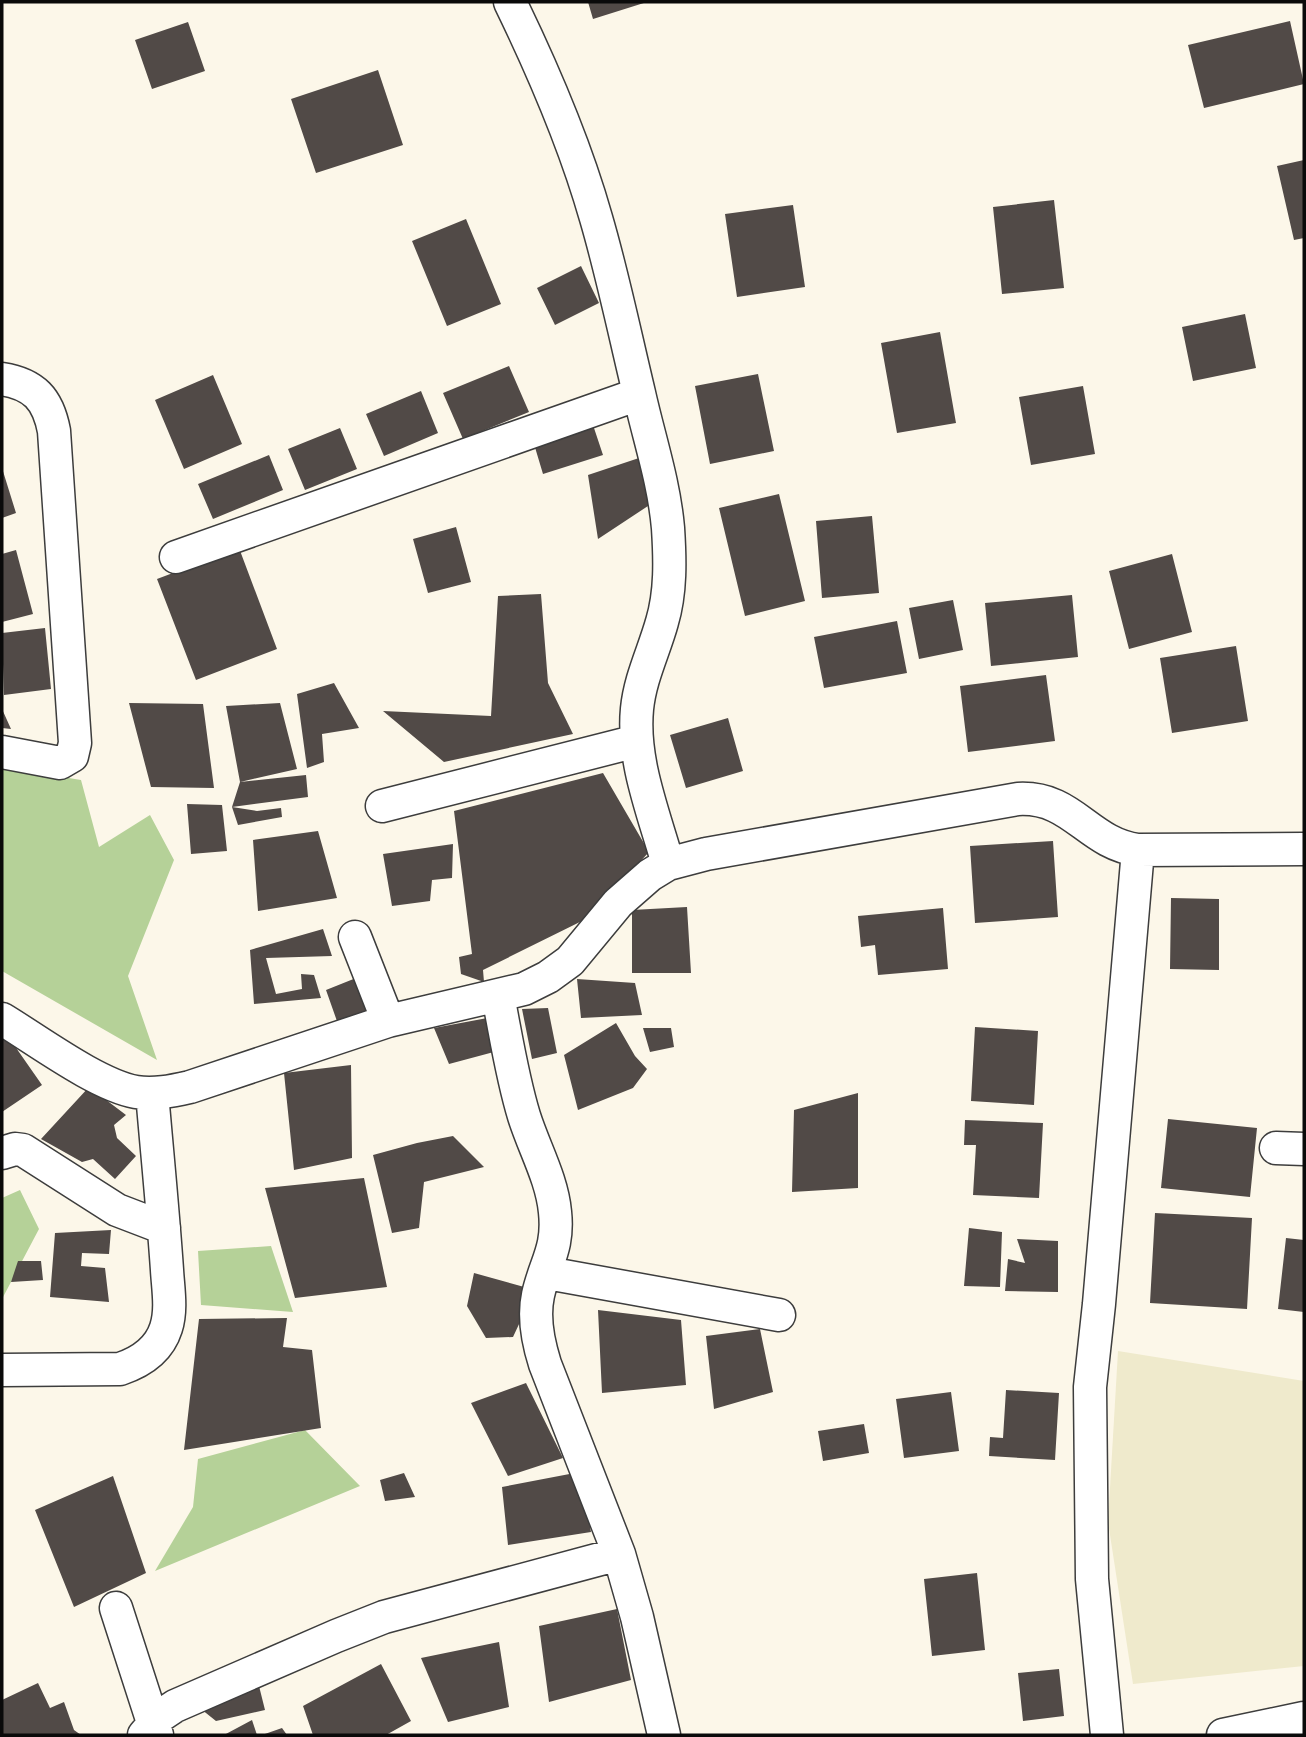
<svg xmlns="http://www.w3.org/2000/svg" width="1306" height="1737" font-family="Spectral,serif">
	<rect width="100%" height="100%" fill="#fcf7e9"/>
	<path fill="#efeacc" d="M1118,1351L1304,1381V1666L1133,1684L1108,1522Z"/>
	<path fill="#b5d198" d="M2,767L81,780L99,847L150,815L174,860L128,976L157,1060L2,971Z
		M20,1190L39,1229L2,1299V1198Z
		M271,1246L293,1312L201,1305L198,1251Z
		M305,1430L360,1486L155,1571L193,1507L198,1459Z"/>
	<path fill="#514a47" d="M588,2H647L593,19Z
		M1290,21L1304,84L1204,108L1188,45Z
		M188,22L205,71L152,89L135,40Z
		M378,70L403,145L316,173L291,99Z
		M1304,160V238L1294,240L1277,166Z
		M1054,200L1064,288L1002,294L993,207Z
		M793,205L805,287L737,297L725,214Z
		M466,219L501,304L447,326L412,241Z
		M581,266L599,303L555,325L537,288Z
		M1245,314L1256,368L1193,381L1182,327Z
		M940,332L956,423L897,433L881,343Z
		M509,366L529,412L463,439L443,393Z
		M758,374L774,451L710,464L695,386Z
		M213,375L242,444L184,469L155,400Z
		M1083,386L1095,454L1031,465L1019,397Z
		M421,391L438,433L384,456L366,414Z
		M593,425L603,455L543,474L534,444Z
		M340,428L357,469L305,490L288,449Z
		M269,455L283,490L213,519L198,484Z
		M645,456L651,504L598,539L588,475Z
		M2,468L16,513L2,518Z
		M779,494L805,601L745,616L719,508Z
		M872,516L879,593L822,598L816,521Z
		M456,527L471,582L428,593L413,539Z
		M239,548L277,649L196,680L157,579Z
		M16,550L33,614L2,622V554Z
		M1172,554L1192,632L1129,649L1109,571Z
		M541,594L548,683L573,734L444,762L383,711L491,716L498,596Z
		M1072,595L1078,657L991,666L985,603Z
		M953,600L963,650L919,659L909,608Z
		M897,621L907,673L824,688L814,637Z
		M45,628L51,689L4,695L2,633Z
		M1236,646L1248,721L1172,733L1160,658Z
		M1046,675L1055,741L968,752L960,686Z
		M334,683L359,728L322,734L324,762L307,768L297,694Z
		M129,703L203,704L214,788L151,787Z
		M280,703L297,769L240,782L226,706Z
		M2,709L11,729L2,728Z
		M728,718L743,771L686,788L670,735Z
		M603,773L649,852L588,918L483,970L484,982L461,974L459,957L472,954L454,811Z
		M306,775L308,797L232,807L257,811L281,808L282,817L238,825L232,807L240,782Z
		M187,804L222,805L227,851L191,854Z
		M318,831L337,898L258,911L253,840Z
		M1053,841L1058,917L975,923L970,846Z
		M453,844L452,878L432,880L430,901L392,906L383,854Z
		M1171,898L1219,899V970L1170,969Z
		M687,907L691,973H632V910Z
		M943,908L948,969L878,975L875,945L861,947L858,916Z
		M323,929L332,956L266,958L276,994L302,989L301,974L314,975L321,998L254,1004L250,950Z
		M361,976L375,1016L338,1024L326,990Z
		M577,979L635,983L642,1015L581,1018Z
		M548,1008L557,1053L532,1059L522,1009Z
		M498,1016L505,1049L449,1064L434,1028Z
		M616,1023L635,1056L647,1069L633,1088L578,1110L564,1055Z
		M975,1027L1038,1031L1034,1105L971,1101Z
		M643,1028H671L674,1047L650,1052Z
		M5,1032L42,1085L2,1112V1035Z
		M351,1065L352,1158L294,1170L284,1073Z
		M89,1087L126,1115L114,1125L117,1138L136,1156L115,1179L93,1159L82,1162L41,1139Z
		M858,1093V1188L792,1192L794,1110Z
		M1168,1119L1257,1128L1250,1197L1161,1188Z
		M965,1120L1043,1123L1039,1198L973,1195L976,1145H964Z
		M453,1136L484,1167L424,1182L419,1228L392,1233L373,1155L417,1143Z
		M364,1178L387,1287L295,1298L265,1188Z
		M1155,1213L1252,1218L1247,1309L1150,1303Z
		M969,1228L1002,1232L1000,1287L964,1286Z
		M111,1230L109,1254L82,1253L81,1266L105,1268L109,1302L50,1297L55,1233Z
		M1286,1238L1304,1240V1312L1278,1309Z
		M1017,1239L1058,1241V1292L1005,1291L1008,1259L1025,1263Z
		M18,1261H41L43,1280L11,1282Z
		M474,1273L535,1290L513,1337L486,1338L467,1306Z
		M598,1310L681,1320L686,1385L602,1393Z
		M287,1318L283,1347L312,1350L321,1428L184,1450L199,1319Z
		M760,1329L773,1392L714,1409L706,1336Z
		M526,1383L563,1458L508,1476L471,1403Z
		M1006,1390L1059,1393L1055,1460L989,1456L990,1437L1003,1438Z
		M951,1392L959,1451L904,1458L896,1399Z
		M864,1424L869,1453L823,1461L818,1431Z
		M580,1472L591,1532L508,1545L502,1487Z
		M404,1473L415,1497L385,1501L380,1480Z
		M113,1476L146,1573L74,1607L35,1510Z
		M977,1573L985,1650L932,1656L924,1579Z
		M617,1609L631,1680L549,1702L539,1626Z
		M499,1642L509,1707L448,1722L421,1658Z
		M381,1664L411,1721L386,1735H313L303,1706Z
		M1059,1669L1064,1716L1023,1721L1018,1673Z
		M258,1682L265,1710L216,1721L201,1709Z
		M38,1683L50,1708L64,1702L74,1730L81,1735H2V1700Z
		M252,1720L257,1735H224Z
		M282,1728L287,1735H262Z"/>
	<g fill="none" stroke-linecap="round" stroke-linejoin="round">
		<g stroke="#3d3d3d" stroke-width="35">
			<path id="minor" d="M510,2C544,72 575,144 596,218C613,276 625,335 639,393C649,438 664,482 668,528C670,559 671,592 662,622C654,651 640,678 637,709C632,761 654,814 668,864
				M2,379C34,384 48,399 54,431L75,743L72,756L60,763L2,752
				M176,557L639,394
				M382,806L637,741
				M355,937L388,1021
				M498,996C506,1036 512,1077 524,1116C534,1148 552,1179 555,1212C559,1249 545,1263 538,1295C533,1318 538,1342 545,1364L619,1554L637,1617L664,1735
				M2,1019C37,1040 97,1085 136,1092C154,1095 172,1091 190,1087L388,1021L524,989L548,977L570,961L618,903L650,875L668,864L706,854L1018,799C1073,796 1087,843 1138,850L1304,849
				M1276,1148L1304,1149
				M2,1153L15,1149L23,1150L117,1210L164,1228
				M547,1273L779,1315
				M2,1370L120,1369C141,1362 159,1350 166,1328C172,1310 168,1288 167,1270C163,1211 157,1152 152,1093
				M116,1608L157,1735
				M144,1735L160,1716L175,1706L336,1636L384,1617L619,1554
				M1107,1735L1092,1579L1090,1387L1099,1304L1138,850
				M1223,1735L1304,1718"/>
		</g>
		<use href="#minor" stroke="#fff" stroke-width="32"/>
	</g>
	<rect width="1306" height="1737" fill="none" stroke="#0a0a0a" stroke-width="7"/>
</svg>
